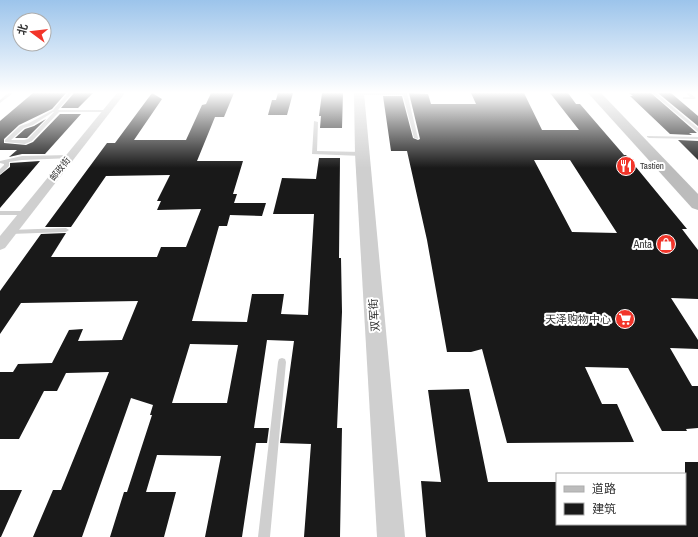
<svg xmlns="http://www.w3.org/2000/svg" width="698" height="537" font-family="'Archivo Narrow','Noto Sans SC',sans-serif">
	<rect width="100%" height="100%" fill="#fff"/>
	<path fill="#191919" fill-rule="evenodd" d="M33,93H66L52,109L19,125L4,139V143L26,145L33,142L60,114H81L45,154H22L9,157L17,150H0V121Z
		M74,93H93L78,108H61Z
		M152,93L162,99L134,140H186L202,105L206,104L211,93H234L224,117H215L197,161H243L233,194H237L234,203H266L262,216L230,215L227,226H219L192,321L247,322L252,294H284L281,314L308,315L314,214H273L282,178L316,179L319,158H340L339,258H341L342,312L337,428H342L340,537H304L311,444L280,443L294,341L267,340L254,428H269L267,443H256L242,537H205L221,456L157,455L146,492H176L164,537H110L124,492H127L152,415H150L153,405L131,398L82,537H33L53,490H61L109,372L66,373L57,391H44L19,439H0V372H13L18,364L52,363L69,330L83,329L78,341L122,340L138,301L21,303L0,334V291L41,234L66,233L51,257H157L161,247H186L201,209L157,210L161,201H157L170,175L106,176L71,227H45L107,143H115ZM190,344L238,345L227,403H172Z
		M278,93H293L287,115H268L272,100H276Z
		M322,93H343L342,128H320L321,116H319Z
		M409,93L428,94L431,104H476L471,93H524L542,130H579L550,93H568L576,104H580L624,155H626L687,229H682L698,250V299L671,298L698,340V349L670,348L692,386H698V428L686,429L687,431H662L628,368L585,367L602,404H617L634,442L507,443L482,349L471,352H447L427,240L407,151H391L383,96H402L413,138L418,140L420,139ZM534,160H570L617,233L572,232Z
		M629,93H651L697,133H689L692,135L670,134L630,96H633Z
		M658,93H671L698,116V126Z
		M46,119L27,138H15L25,129L34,126Z
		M678,140L698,141V160Z
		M40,161L0,208V175L10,167V163Z
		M469,389L488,482H557V524H685V462H698V537H426L421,481L441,482L428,390Z
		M0,490H22L1,537H0Z"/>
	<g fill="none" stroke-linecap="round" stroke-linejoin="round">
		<path fill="#cfcfcf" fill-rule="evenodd" d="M8,93H13L0,103V100Z
			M68,93H72L58,110H107L109,111L107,112H59L32,141L25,144L5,142V140L20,126L29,123L53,110ZM53,112H54L28,139L24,140H11L24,128L33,125Z
			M358,93H407L418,138V139L414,138L403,95H360L358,94Z
			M652,93H656L698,128V132Z
			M686,93H690L696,98L694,99H683V97H690Z
			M314,121L318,122L317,151L362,152L365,154L362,156L312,154Z
			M647,136L698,137V139L649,138L647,137Z
			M70,155L73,157L72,158L22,160L9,162V166L2,173L0,174V169L4,165V164L0,163V161L22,156Z
			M0,211H26L29,213L26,215H0Z
			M66,228L69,230L66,232L10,234L7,232L10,230Z
			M282,358L285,359L286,362L270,537H258L278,362L279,359Z"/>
		<path fill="#cfcfcf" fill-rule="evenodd" d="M117,93H125L5,248L0,250V236Z"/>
		<path fill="#cfcfcf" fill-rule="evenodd" d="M354,93H364L405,537H377L355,154Z"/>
		<path fill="#bcbcbc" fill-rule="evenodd" d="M588,93H601L698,194V210L692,208Z"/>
	</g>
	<linearGradient id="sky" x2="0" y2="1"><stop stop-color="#9cc4eb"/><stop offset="0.55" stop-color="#fff"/><stop offset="1" stop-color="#fff" stop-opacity="0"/></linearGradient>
	<rect width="698" height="168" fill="url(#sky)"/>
	<defs>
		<g id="restaurant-disc" transform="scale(1)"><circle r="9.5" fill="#f2352a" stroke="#fff"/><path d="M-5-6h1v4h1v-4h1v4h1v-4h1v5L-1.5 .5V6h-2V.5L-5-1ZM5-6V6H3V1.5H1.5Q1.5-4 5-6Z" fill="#fff"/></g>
		<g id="shop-disc" transform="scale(1)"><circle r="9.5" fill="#f2352a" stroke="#fff"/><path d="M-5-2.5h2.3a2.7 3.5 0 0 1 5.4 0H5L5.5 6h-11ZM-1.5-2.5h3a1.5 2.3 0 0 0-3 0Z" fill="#fff"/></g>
		<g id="supermarket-disc" transform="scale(1)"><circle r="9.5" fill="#f2352a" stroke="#fff"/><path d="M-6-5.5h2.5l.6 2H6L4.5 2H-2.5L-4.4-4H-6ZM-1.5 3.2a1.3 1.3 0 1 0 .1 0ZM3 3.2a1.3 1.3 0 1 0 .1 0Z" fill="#fff"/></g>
	</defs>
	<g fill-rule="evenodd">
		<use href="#restaurant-disc" x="626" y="166"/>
		<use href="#shop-disc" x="666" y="244"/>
		<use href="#supermarket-disc" x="625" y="319"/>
	</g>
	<g text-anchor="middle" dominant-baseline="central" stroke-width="4" stroke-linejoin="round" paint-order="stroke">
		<g font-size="9" fill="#323232" stroke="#fff" text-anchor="start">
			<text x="640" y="166">Tastien</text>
		</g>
		<g font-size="9" fill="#323232" stroke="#fff">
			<text transform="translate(60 169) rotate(-52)">邮政街</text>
		</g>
		<g font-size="11" fill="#323232" stroke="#fff" text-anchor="end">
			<text x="652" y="244">Anta</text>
			<text x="611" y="319">天泽购物中心</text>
		</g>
		<g font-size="11" fill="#323232" stroke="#fff">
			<text transform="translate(374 315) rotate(-94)">双军街</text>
		</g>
	</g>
	<rect x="556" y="473" width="130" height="52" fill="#ffffff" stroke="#adadad"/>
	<rect x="564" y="486" width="20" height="6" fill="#bcbcbc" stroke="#adadad"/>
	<text x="592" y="493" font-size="12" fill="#323232">道路</text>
	<rect x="564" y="503" width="20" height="12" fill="#191919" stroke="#adadad"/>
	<text x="592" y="513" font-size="12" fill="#323232">建筑</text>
	<g transform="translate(32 32) rotate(285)"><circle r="19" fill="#ffffff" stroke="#adadad"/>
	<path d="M0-3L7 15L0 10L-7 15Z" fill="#f2352a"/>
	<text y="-6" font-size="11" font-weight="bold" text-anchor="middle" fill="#323232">北</text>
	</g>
</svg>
